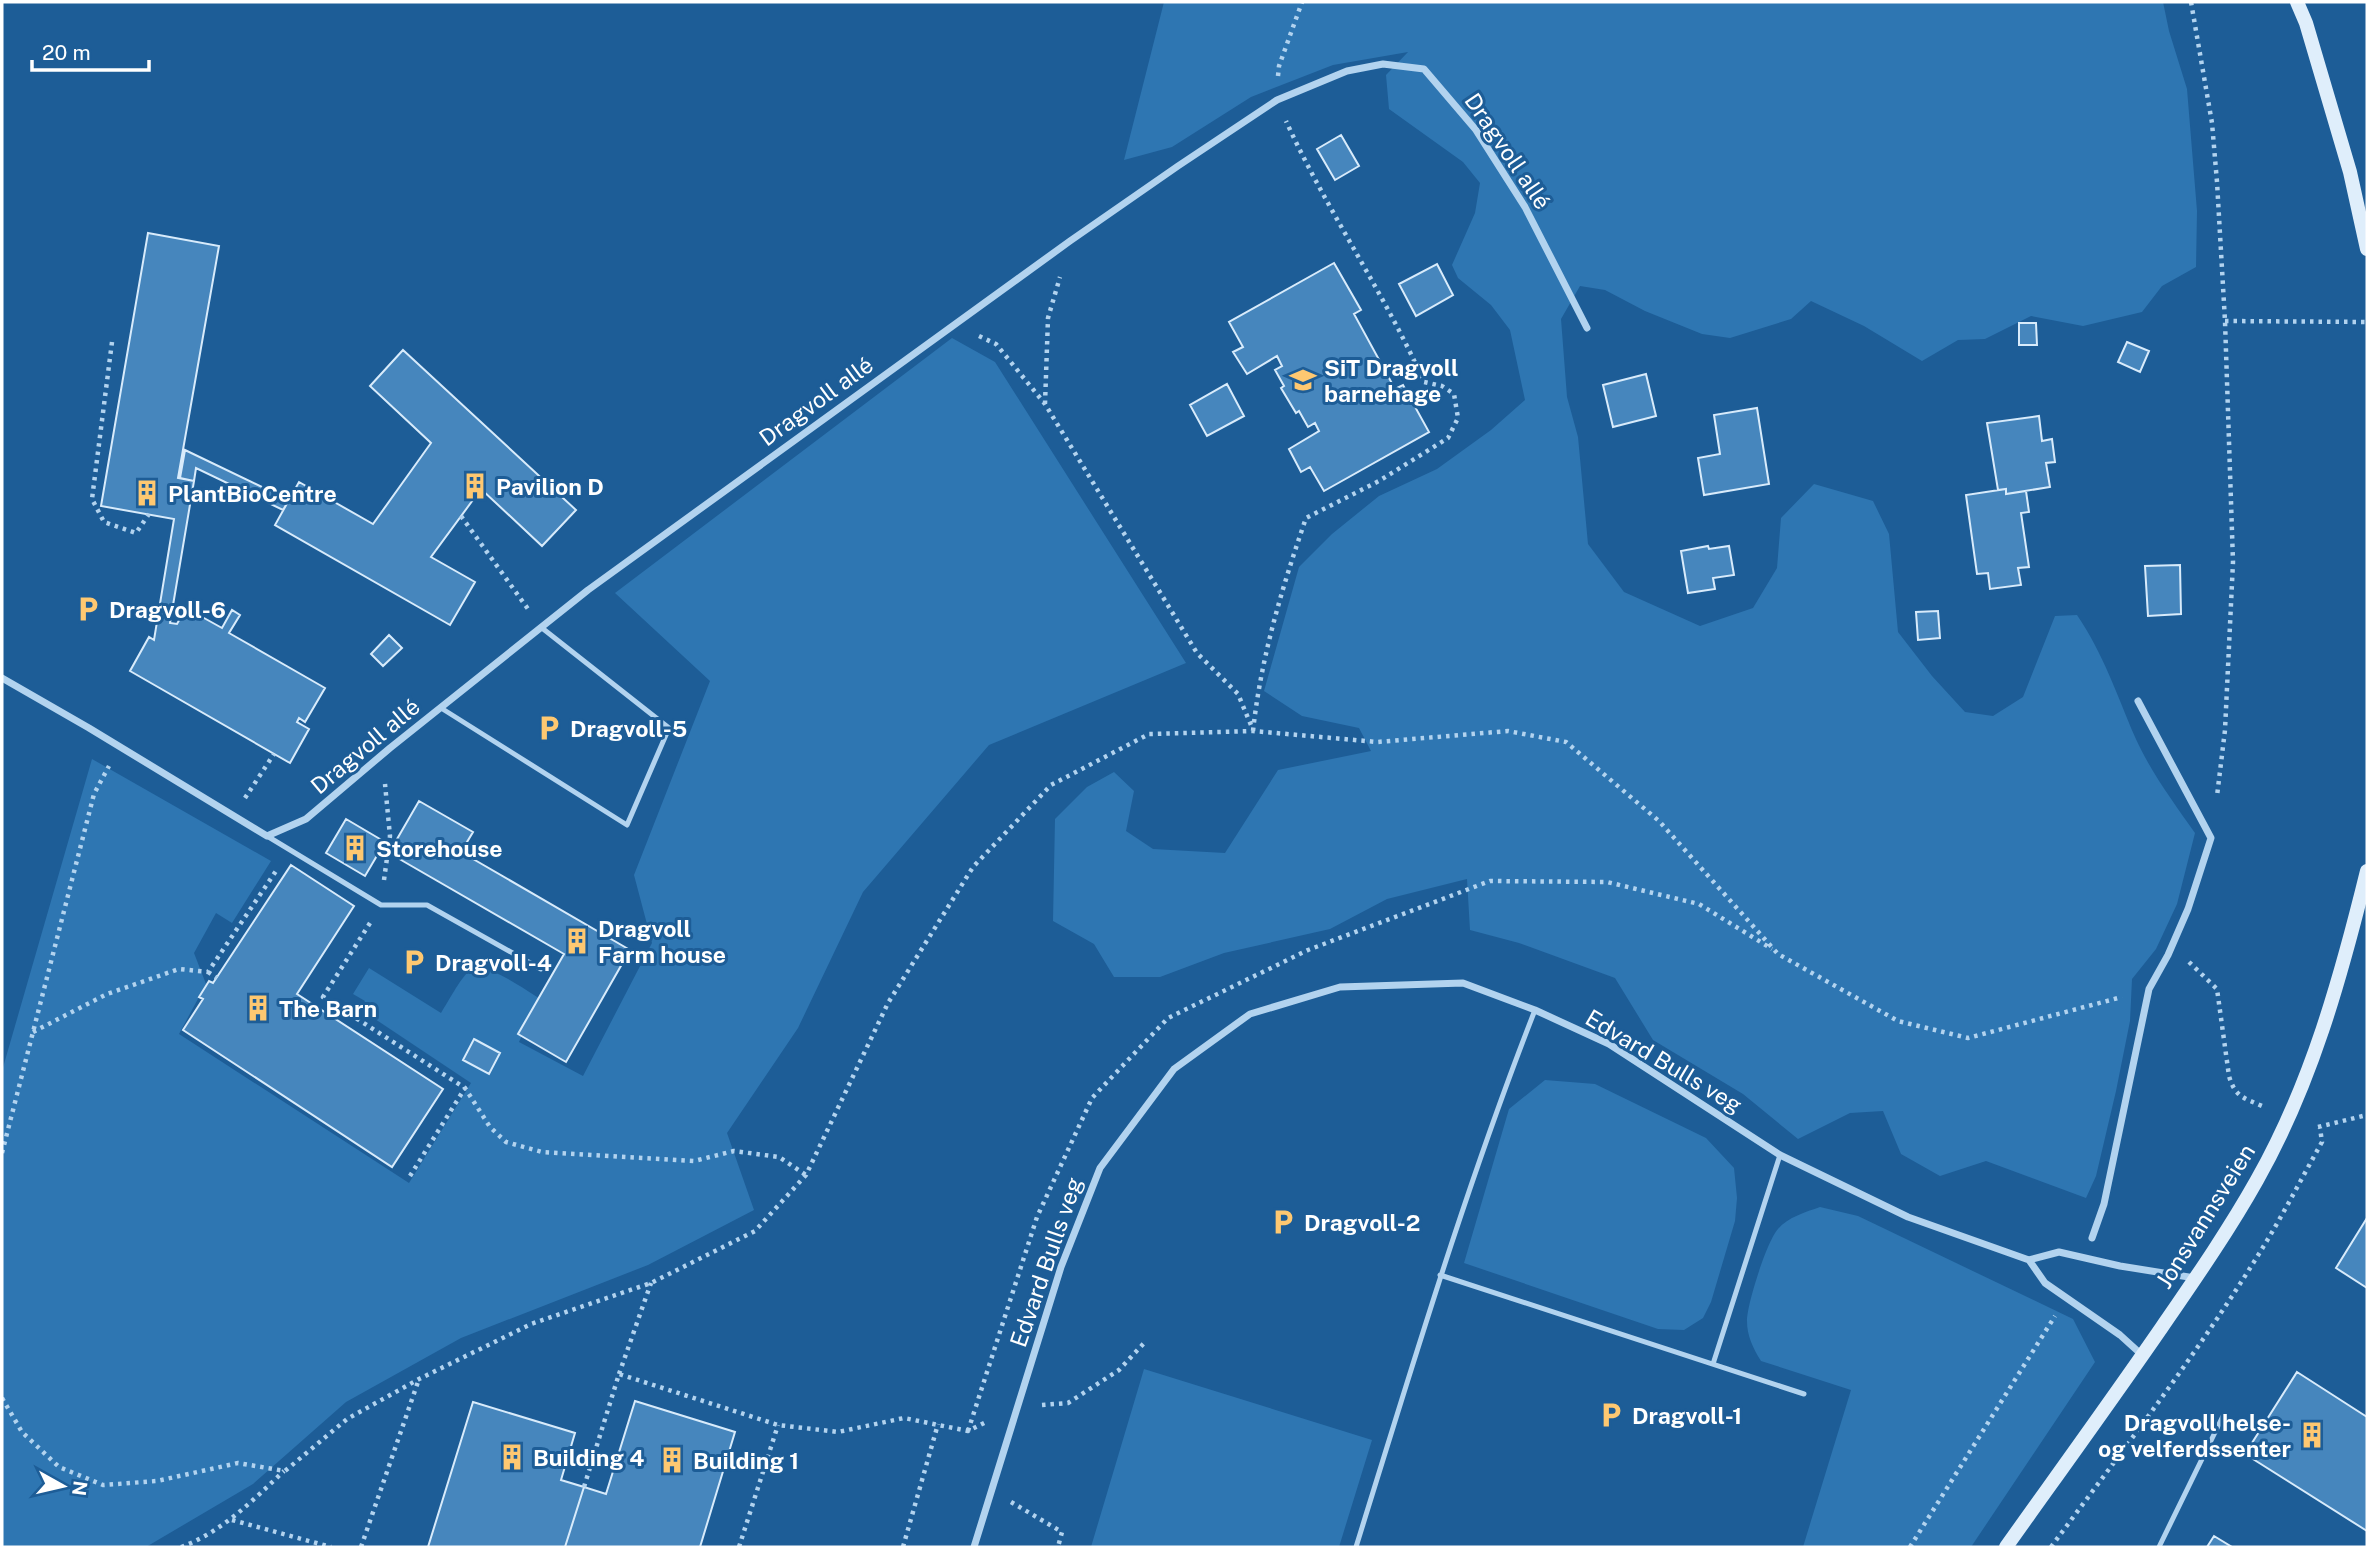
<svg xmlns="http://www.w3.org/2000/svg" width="2369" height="1549" font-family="'Public Sans',sans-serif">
	<rect width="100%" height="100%" fill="#1d5d97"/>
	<path fill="#2e76b2" d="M1164,2H2163L2169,31L2187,89L2197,211L2196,267L2162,286L2142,312L2083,326L2031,316L1985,339L1958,340L1922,361L1864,326L1811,301L1791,319L1730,338L1702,334L1645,311L1605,290L1580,286L1561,319L1567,397L1578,437L1588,544L1624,592L1700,626L1753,608L1777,568L1781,518L1814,484L1873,501L1889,534L1898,632L1932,676L1965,712L1993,716L2023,697L2055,616L2077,615C2103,653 2117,695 2135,737C2150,771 2174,803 2195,833L2177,904L2156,949L2132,979L2130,1021L2116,1091L2096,1176L2086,1198L1986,1161L1940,1176L1901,1154L1883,1111L1850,1113L1798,1139L1743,1094L1653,1040L1615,978L1519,943L1470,930L1467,879L1387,899L1330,929L1224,953L1160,977H1114L1094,944L1053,921L1055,819L1087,787L1114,772L1134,791L1126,831L1153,849L1225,853L1278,770L1371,751L1359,728L1302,716L1264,691L1299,567L1332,534L1379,496L1437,469L1491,430L1525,400L1510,330L1491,305L1458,278L1452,265L1475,213L1480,183L1463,162L1389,109L1386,75L1408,52L1333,65L1251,97L1172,147L1124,160Z
		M952,338L995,362L1186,663L989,745L863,892L798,1028L727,1133L754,1210L648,1265L461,1338L346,1402L253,1484L146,1547H2V1071L92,759L271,861L232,923L216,913L194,953L206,984L179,1034L409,1183L471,1083L360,1009L365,1001L353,994L369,968L441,1013C448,1002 460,979 469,971C484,959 525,990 539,998L519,1042L583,1076L652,943L634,875L710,681L615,593Z
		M1545,1080L1595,1084L1706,1138L1734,1168L1737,1198L1735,1221L1711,1302L1703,1318L1684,1330L1658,1329L1464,1263L1509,1109Z
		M1820,1207L1858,1216L2073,1319L2095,1362L1971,1547H1803L1851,1390L1761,1361C1753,1348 1747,1336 1747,1321C1747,1304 1767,1241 1778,1229C1788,1217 1806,1212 1820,1207Z
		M1144,1369L1372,1440L1339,1547H1091Z"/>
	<path fill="#4686bd" stroke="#d8ebfb" stroke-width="2" d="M1341,135L1359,166L1335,180L1317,149Z
		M148,233L219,246L178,478L194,481L170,623L177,624L186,608L222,628L232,610L240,615L229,633L325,688L305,722L299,718L297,722L309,729L290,763L130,671L149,637L154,640L174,519L101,506Z
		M1334,263L1361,310L1354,314L1395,389L1403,385L1429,432L1324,491L1310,467L1301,472L1289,449L1319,431L1315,423L1308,427L1299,411L1296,413L1281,388L1284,386L1275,370L1282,366L1277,356L1247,374L1233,352L1243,347L1229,322Z
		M1437,264L1453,295L1416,316L1399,284Z
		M2019,323H2036L2037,345H2019Z
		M2127,342L2149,351L2140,372L2118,362Z
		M403,350L576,510L542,546L481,489L431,557L475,582L450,625L275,525L299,482L373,524L431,443L370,386Z
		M1646,374L1656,416L1613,427L1603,385Z
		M1227,384L1244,416L1207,436L1190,405Z
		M1757,408L1769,484L1704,495L1698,458L1720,454L1714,415Z
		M2039,416L2042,441L2052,439L2055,462L2046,463L2050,487L2006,494V489L1998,490L1987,423Z
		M185,450L289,500L283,510L196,468L194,481L180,478Z
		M2006,489V494L2026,491L2029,512L2021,513L2029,567L2018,568L2021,585L1990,589L1988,573L1977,574L1966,495Z
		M1708,546L1709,549L1729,546L1734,575L1713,578L1715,589L1688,593L1681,551Z
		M2180,565L2181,614L2148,616L2145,566Z
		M1938,611L1940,638L1918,640L1916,612Z
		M389,635L402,648L383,666L371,654Z
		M419,801L473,832L461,852L630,950L566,1062L518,1034L564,954L389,853Z
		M346,819L385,842L365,876L326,853Z
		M291,865L354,906L297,994L443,1089L392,1167L183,1030L203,999L199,997L209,981L213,983Z
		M474,1039L500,1053L489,1074L463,1060Z
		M2367,1218V1288L2336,1268Z
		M2297,1372L2367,1417V1531L2245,1454Z
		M635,1401L735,1432L700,1547H565L584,1487L606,1494Z
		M473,1402L575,1433L561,1480L584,1487L565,1547H428Z
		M2214,1536L2232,1547H2207Z"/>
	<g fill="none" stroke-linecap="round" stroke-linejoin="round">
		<path stroke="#b2d3ef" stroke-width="4.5" stroke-dasharray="3.5 5" stroke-linecap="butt" d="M2191,2L2212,123L2217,182L2225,321L2233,562L2225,730L2217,796
			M1278,76L1279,66L1302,2
			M2225,321L2367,322
			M979,336L996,344L1045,404L1197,653L1238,694L1253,730
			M112,342L92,499L104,522L136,533L149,514
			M1045,404L1048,318L1060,277
			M461,516L528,609
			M1253,731C1261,657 1282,588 1306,518L1379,481L1448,438L1458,418L1454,394L1442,386L1424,382C1384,292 1327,211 1286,121
			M245,798L274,754
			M384,880L390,836L385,784
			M370,923L323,997L465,1088L490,1127L506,1142L542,1152L694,1161L734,1151L779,1157L806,1175
			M2189,962L2217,989L2229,1076C2235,1097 2244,1098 2262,1106
			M208,972L217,978
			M33,1032L107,994L179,969L208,972L278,868
			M2318,1127L2367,1115
			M2,1153L94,794L109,766
			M410,1176L465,1088
			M619,1374L651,1283
			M2,1398L22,1432L59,1467L103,1485L157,1481L238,1463L285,1471L347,1419L419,1379L531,1324L651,1283L755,1231L806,1175L888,1003L973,867L1051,785L1149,734L1253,731L1377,742L1508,731L1566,742L1659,821L1778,954L1898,1021L1968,1038L2122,997
			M1042,1405L1068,1403L1119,1370L1145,1342
			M968,1431L1037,1217L1092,1098L1168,1018L1308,950L1490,881L1607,882L1699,904L1772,949
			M584,1487L619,1374L778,1425L838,1432L904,1418L968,1431L988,1421
			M1011,1502L1062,1532L1058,1547
			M232,1520L331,1547
			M181,1547C222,1532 252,1501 284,1471
			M361,1547L419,1379
			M739,1547L778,1425
			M903,1547L938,1424
			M1910,1547L2055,1316
			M2051,1547C2125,1447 2203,1347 2268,1239C2287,1207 2304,1174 2322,1142L2320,1128"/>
		<path stroke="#b2d3ef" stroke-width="5" d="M441,708L627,825L669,728L542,628
			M267,836L381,905H427L541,969
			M1440,1275L1804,1394
			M1713,1364L1780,1155
			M1356,1547C1412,1367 1466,1186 1535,1010
			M2159,1547L2223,1416"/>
		<path stroke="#b2d3ef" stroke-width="7" d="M2,678L89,728L267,836L306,819L390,748L588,590L1070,241L1178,166L1277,100L1347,71L1383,64L1424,69L1476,130L1525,207L1587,328
			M2092,1238L2104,1204L2149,989L2168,955L2188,909L2211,838L2138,701
			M2142,1355L2120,1335L2045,1283L2029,1260L2059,1252L2120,1266L2195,1278
			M974,1547L1061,1267L1100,1168L1174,1069L1250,1014L1340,987L1463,983L1535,1010L1609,1044L1780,1155L1908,1217L2029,1260"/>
		<path stroke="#dfeefb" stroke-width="14" d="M2297,2L2306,23L2350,172L2367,249
			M2006,1547C2058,1474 2111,1401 2162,1327C2195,1279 2229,1230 2257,1180C2311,1085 2341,977 2367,871"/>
	</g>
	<defs>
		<g id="school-bare" transform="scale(2.1)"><path d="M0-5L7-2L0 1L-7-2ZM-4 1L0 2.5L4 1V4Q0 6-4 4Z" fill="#fec871" stroke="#1d5d97" stroke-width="2.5" paint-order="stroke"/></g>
		<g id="building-bare" transform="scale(2.1)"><path d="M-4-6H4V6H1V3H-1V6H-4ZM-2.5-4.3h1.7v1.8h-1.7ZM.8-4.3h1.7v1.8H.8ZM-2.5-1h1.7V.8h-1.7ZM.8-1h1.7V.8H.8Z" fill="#fec871" stroke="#1d5d97" stroke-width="2.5" paint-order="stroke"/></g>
		<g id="parking-bare" transform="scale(2.1)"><path d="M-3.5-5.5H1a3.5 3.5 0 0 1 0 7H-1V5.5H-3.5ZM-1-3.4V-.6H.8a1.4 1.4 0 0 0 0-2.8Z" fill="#fec871" stroke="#1d5d97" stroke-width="2.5" paint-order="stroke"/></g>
	</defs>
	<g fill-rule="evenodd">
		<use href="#school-bare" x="1303" y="380"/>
		<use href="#building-bare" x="475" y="486"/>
		<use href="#building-bare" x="147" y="493"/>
		<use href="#parking-bare" x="88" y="609"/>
		<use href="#parking-bare" x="549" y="728"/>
		<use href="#building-bare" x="355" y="848"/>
		<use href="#building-bare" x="577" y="941"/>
		<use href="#parking-bare" x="414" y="962"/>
		<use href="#building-bare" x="258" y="1008"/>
		<use href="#parking-bare" x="1283" y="1222"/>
		<use href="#parking-bare" x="1611" y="1415"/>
		<use href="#building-bare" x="2312" y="1435"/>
		<use href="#building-bare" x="512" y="1457"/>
		<use href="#building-bare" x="672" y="1460"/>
	</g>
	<g text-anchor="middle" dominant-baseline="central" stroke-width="6" stroke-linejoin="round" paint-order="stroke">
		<g font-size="23" fill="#fff" stroke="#1d5d97">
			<text transform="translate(1508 151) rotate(56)">Dragvoll allé</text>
			<text transform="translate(816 401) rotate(-36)">Dragvoll allé</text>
			<text transform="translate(365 746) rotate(-40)">Dragvoll allé</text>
			<text transform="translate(1664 1061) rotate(31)">Edvard Bulls veg</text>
			<text transform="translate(2205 1216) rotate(-58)">Jonsvannsveien</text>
			<text transform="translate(1046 1262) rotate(-71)">Edvard Bulls veg</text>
		</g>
		<g font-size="23" font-weight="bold" fill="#fff" stroke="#1d5d97" text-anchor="start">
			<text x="1324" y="367">SiT Dragvoll<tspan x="1324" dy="26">barnehage</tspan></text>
			<text x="496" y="486">Pavilion D</text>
			<text x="168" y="493">PlantBioCentre</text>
			<text x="109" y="609">Dragvoll-6</text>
			<text x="570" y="728">Dragvoll-5</text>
			<text x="376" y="848">Storehouse</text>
			<text x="598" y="928">Dragvoll<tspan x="598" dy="26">Farm house</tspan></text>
			<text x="435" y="962">Dragvoll-4</text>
			<text x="279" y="1008">The Barn</text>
			<text x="1304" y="1222">Dragvoll-2</text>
			<text x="1632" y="1415">Dragvoll-1</text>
			<text x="2291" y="1422" text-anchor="end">Dragvoll helse-<tspan x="2291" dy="26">og velferdssenter</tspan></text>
			<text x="533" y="1457">Building 4</text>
			<text x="693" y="1460">Building 1</text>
		</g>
	</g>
	<rect width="2369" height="1549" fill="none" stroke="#ffffff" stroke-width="7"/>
	<g transform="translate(63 1486) rotate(98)" stroke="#1d5d97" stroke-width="5" paint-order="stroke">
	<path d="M0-5L12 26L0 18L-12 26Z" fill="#ffffff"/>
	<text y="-10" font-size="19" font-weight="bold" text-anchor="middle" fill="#ffffff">N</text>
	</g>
	<path d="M32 60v10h117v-10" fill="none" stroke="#ffffff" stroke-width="3.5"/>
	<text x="42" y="60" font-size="21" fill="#ffffff" stroke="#1d5d97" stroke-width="5" paint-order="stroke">20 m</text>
</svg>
